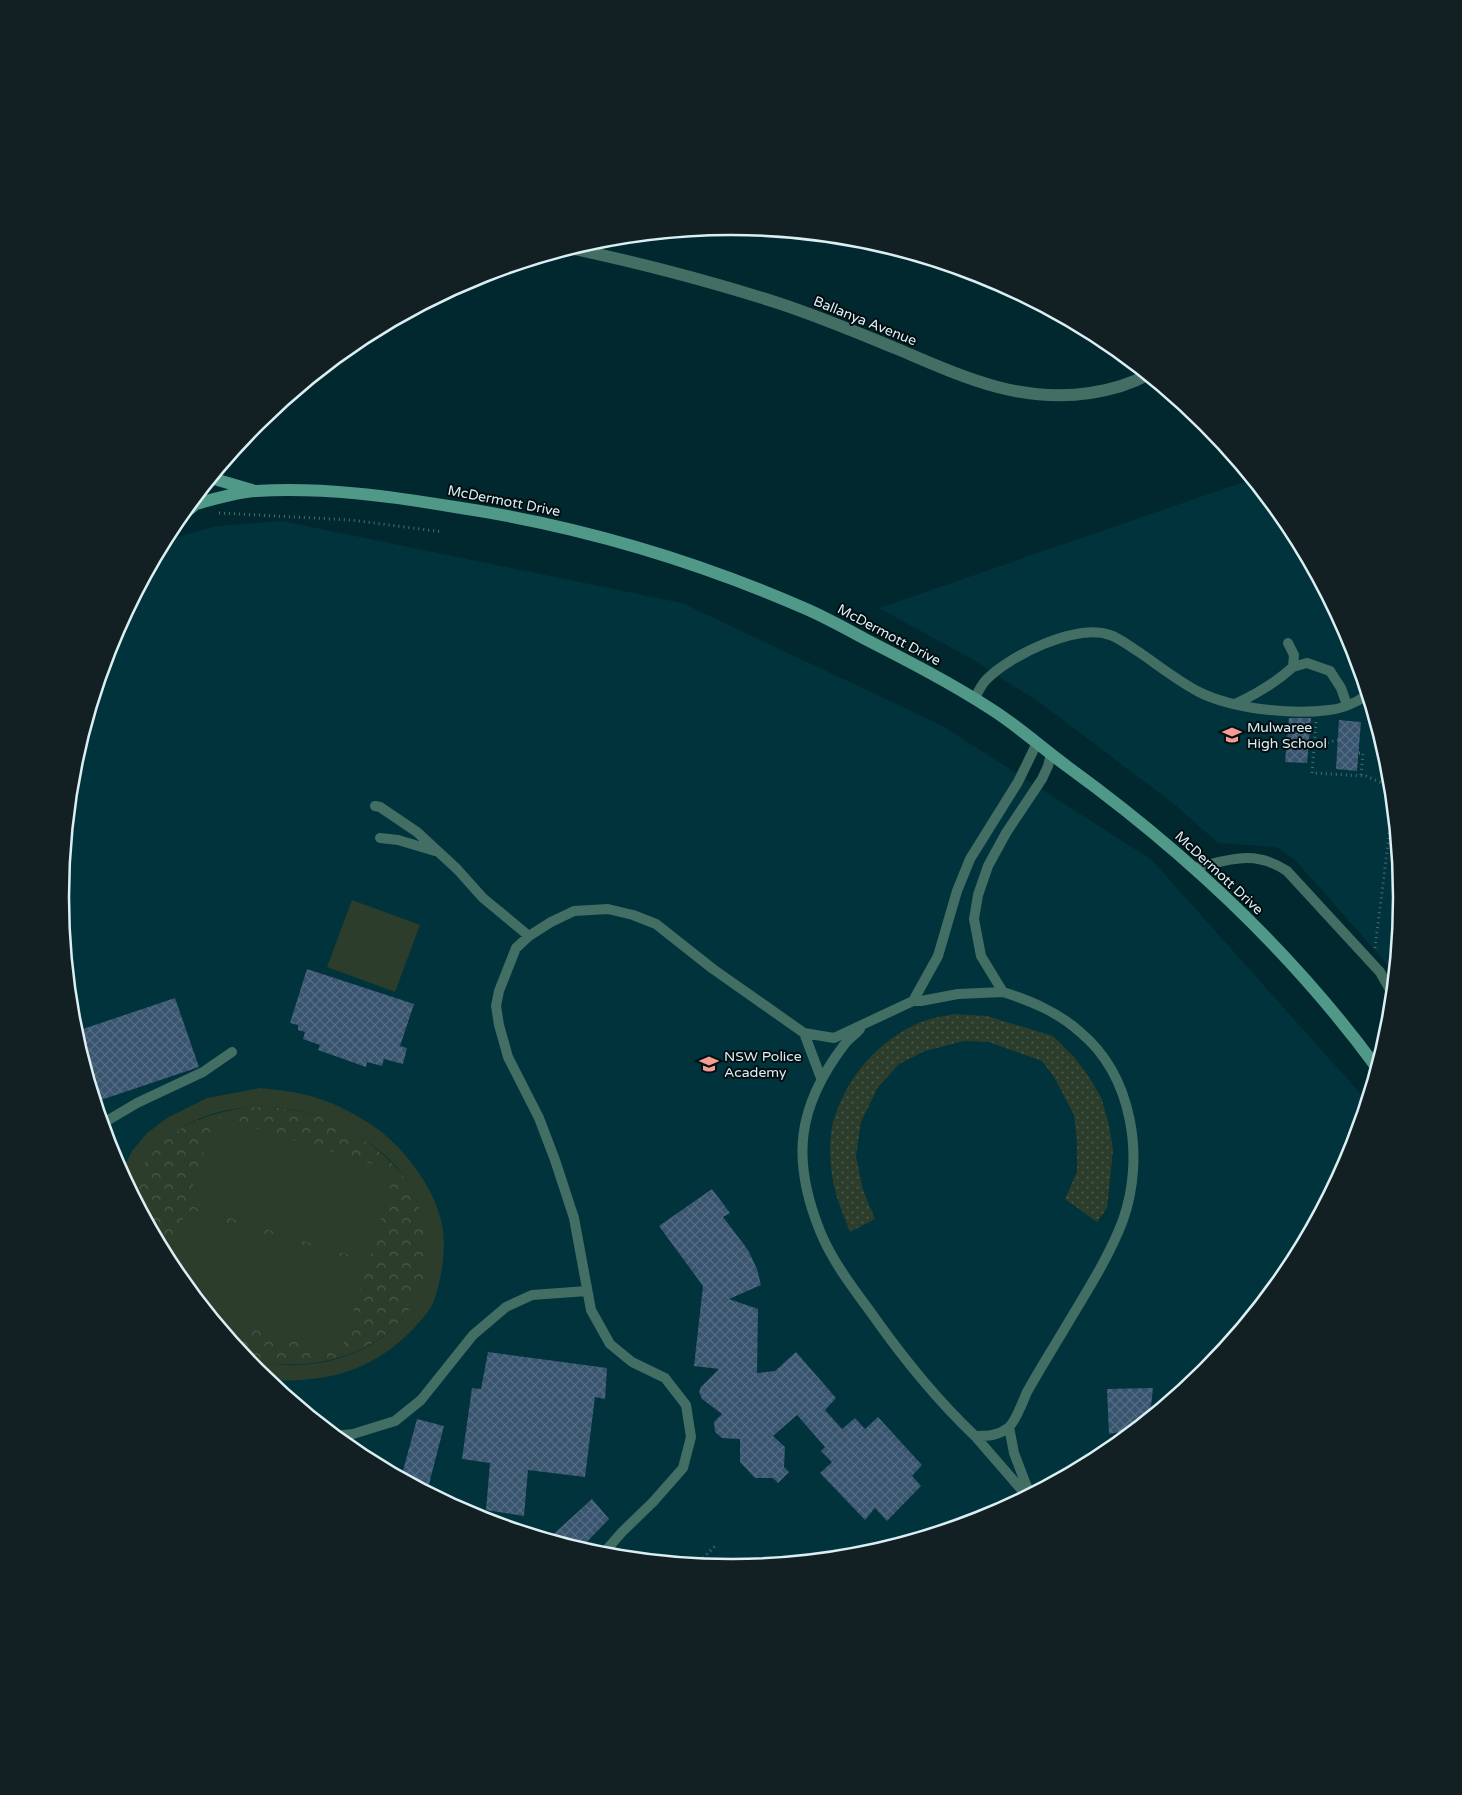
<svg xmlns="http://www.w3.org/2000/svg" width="1462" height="1795" font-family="'Varela Round',sans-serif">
	<defs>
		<pattern id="grass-dots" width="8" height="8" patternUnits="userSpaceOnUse" patternTransform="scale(1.25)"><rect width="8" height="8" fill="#2c3d2b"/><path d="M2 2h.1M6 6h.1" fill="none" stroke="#4a594a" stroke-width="1.8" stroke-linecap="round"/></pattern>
		<pattern id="forest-crowns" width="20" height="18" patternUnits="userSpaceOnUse" patternTransform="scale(1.25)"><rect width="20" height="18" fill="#2c3d2b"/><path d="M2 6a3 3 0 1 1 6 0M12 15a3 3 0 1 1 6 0" fill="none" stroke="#4a594a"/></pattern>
		<pattern id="building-cross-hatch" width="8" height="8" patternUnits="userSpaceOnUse" patternTransform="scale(1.25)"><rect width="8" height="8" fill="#38546e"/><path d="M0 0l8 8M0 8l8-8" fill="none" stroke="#546d83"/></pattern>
	</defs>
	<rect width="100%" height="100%" fill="#01282f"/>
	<path fill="#00333b" d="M1252,479L1289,525L1351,641L1389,767L1402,898L1395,973L1296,861L1276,847L1218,843L1175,805L1042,704L970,658L879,608Z
		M282,521L682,603L941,725L1152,860L1367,1101L1351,1155L1289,1271L1205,1372L1104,1456L988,1518L862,1556L731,1568L600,1556L474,1517L358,1455L256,1372L173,1270L111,1154L73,1028L60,897L73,766L111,640L167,536L177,537L217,526Z"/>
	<path fill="url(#grass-dots)" d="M954,1014L987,1016L1053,1036L1074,1057L1087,1074L1101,1097L1109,1125L1113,1150L1107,1208L1097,1222L1065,1199L1077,1172V1141L1074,1115L1054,1077L1042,1061L989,1042L964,1041L925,1051L899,1064L878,1087L861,1122L856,1156L863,1190L875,1219L850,1232C844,1216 836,1198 833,1181C830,1165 829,1143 832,1127C843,1080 879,1038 924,1021C933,1018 944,1016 954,1014Z"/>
	<path fill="url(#forest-crowns)" d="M261,1106C284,1108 306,1111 327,1119C351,1127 384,1153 400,1172C412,1185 418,1202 423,1219C445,1301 384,1356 307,1364C294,1365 254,1364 244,1357C236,1351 224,1333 217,1324C203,1306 184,1289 172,1269C157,1244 145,1217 131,1192C150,1132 203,1111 261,1106Z"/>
	<path fill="#2c3d2b" d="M352,900L420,925L395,992L327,967Z
		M260,1088C304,1092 329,1098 367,1122C401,1142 438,1190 443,1230C446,1252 441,1281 434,1301C429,1313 417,1325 408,1334C384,1358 352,1374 319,1378C305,1380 275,1383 262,1377C255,1373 249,1363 244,1357C263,1362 281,1366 300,1365C380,1361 445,1302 422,1218C418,1202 412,1188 402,1174C389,1155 367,1141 347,1129C309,1108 265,1102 223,1111C181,1121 144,1150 131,1192L121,1173L132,1151L147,1133L167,1118L207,1098Z
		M215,1116L395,1171L369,1261L187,1205Z
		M185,1211L367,1265L340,1356L209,1315L173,1270L169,1263Z"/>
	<path fill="url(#building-cross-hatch)" d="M1289,718H1311L1307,763L1285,762Z
		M1339,720L1361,722L1357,771L1336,769Z
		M307,969L414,1004L400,1046L407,1048L403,1064L384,1059L382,1066L367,1062L366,1067L318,1050L320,1045L303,1039L305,1032L298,1030V1025L290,1023Z
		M175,998L199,1067L95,1102L74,1032Z
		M712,1189L730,1213L723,1217L748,1250L757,1269L761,1285L729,1299L758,1309L757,1373L775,1371L796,1352L836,1398L825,1410L842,1429L855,1418L865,1429L878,1417L922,1465L912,1476L921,1486L887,1521L875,1508L865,1520L820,1473L832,1462L821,1451L825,1447L797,1415L773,1436L785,1447L784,1467L789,1472L778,1483L773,1478H755L740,1462V1439L722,1438L715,1432L714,1422L722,1414L702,1399L699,1392L701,1387L719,1369L694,1366L703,1286L659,1226Z
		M488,1352L607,1368L605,1399L595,1397L585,1477L528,1470L524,1516L486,1510L490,1463L462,1459L472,1388L481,1389Z
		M1153,1388L1151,1406L1146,1414L1140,1421L1125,1431L1109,1434L1107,1389Z
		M417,1419L444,1426L427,1492L401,1478Z
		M592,1499L609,1519L580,1549L547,1540Z"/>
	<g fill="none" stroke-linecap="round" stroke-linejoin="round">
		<path stroke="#4c6d73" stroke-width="3" stroke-dasharray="1 4" stroke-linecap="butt" d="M219,513L351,520L443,532
			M1316,722L1312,773L1366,776L1391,787
			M1308,745L1314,746L1338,740
			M1359,753H1363L1361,776
			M1375,948L1393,803
			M495,1524L526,1527L534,1536
			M696,1565L717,1544"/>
		<path stroke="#426e64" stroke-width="10" d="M1293,667L1307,663L1330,671L1341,688L1347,705
			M974,699C978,693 981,685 986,680C1010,655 1077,623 1110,635C1121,639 1129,646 1139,652C1159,666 1178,681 1199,692C1233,709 1292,715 1329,710C1342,709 1357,702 1367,695
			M1235,704C1257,694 1275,683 1293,667L1294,655L1288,643
			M375,806L380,807L417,832L457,869L483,898L529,936
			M380,838L398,840L435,851
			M1194,868C1229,860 1254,849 1287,871L1380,972L1389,988L1392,996
			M913,1001H921L958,994L1003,992
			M860,1029C855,1035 848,1039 844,1045C797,1107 791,1159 820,1231C832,1261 853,1288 872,1314C903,1358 936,1399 975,1436C988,1436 997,1436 1008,1428C1015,1423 1023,1401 1027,1392C1038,1372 1050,1353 1062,1333C1083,1297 1108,1260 1123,1220C1145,1158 1133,1076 1080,1032C1058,1012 1031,1001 1003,992L981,956L974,919L978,895L988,866L1006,833L1042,779L1048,766L1051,754
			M804,1033L821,1078
			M101,1122L110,1119L137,1103L203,1072L232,1052
			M1009,1427L1014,1453L1030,1495
			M334,1436L353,1434L395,1421L421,1400L473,1335L506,1307L532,1295L587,1291
			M975,1436L1027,1496
			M601,1556L622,1532L653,1502L683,1468L691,1437L686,1405L665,1378L632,1362L610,1344L591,1310L574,1218L555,1160L539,1118L508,1057L499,1025L496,1006L499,991L516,948L529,936L551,922L574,911L608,909L633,915L656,924L713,969L804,1033L834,1038L913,1001L938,956L957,891L970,859L1018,782L1037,743"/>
		<path stroke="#426e64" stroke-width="12" d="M570,248C640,263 710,281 778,303C818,316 856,332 895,348C959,375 1018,404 1090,393C1110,390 1129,385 1147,375"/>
		<path stroke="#509989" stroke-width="12" d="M211,478L252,490
			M196,504C215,499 236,492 256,491C322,487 390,496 455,507C575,525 692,559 804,608C825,617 845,628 865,639C908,661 951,683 991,709C1018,726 1042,748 1068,767C1185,852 1292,952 1377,1068
			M182,513C193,509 199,502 201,490"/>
	</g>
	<defs>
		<g id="school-bare" transform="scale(1.5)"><path d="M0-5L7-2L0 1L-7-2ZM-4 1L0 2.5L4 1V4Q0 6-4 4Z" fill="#f59c93" stroke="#020e11" stroke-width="2.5" paint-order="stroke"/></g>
		<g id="university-bare" transform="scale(1.5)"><path d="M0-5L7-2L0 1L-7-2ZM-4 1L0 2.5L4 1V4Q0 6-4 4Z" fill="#f59c93" stroke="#020e11" stroke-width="2.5" paint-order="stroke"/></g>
	</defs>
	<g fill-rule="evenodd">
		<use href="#school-bare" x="1232" y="735"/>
		<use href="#university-bare" x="709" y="1064"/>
	</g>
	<g text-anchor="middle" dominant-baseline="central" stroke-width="4" stroke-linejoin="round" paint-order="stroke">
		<g font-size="14" fill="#dbeff3" stroke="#020e11">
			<text transform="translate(865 321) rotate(22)">Ballanya Avenue</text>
			<text transform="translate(504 501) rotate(11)">McDermott Drive</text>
			<text transform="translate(889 635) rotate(28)">McDermott Drive</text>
			<text transform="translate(1219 873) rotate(43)">McDermott Drive</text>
		</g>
		<g font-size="14" fill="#dbeff3" stroke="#020e11" text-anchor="start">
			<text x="1247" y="727">Mulwaree<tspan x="1247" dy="16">High School</tspan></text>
			<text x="724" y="1056">NSW Police<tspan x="724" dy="16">Academy</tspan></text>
		</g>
	</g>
	<path d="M0 0H1462V1795H0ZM69 897a662 662 0 1 1 1324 0a662 662 0 1 1-1324 0Z" fill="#132023" fill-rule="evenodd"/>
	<path fill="none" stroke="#dbeff3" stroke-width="2.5" d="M69 897a662 662 0 1 1 1324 0a662 662 0 1 1-1324 0Z"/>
</svg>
